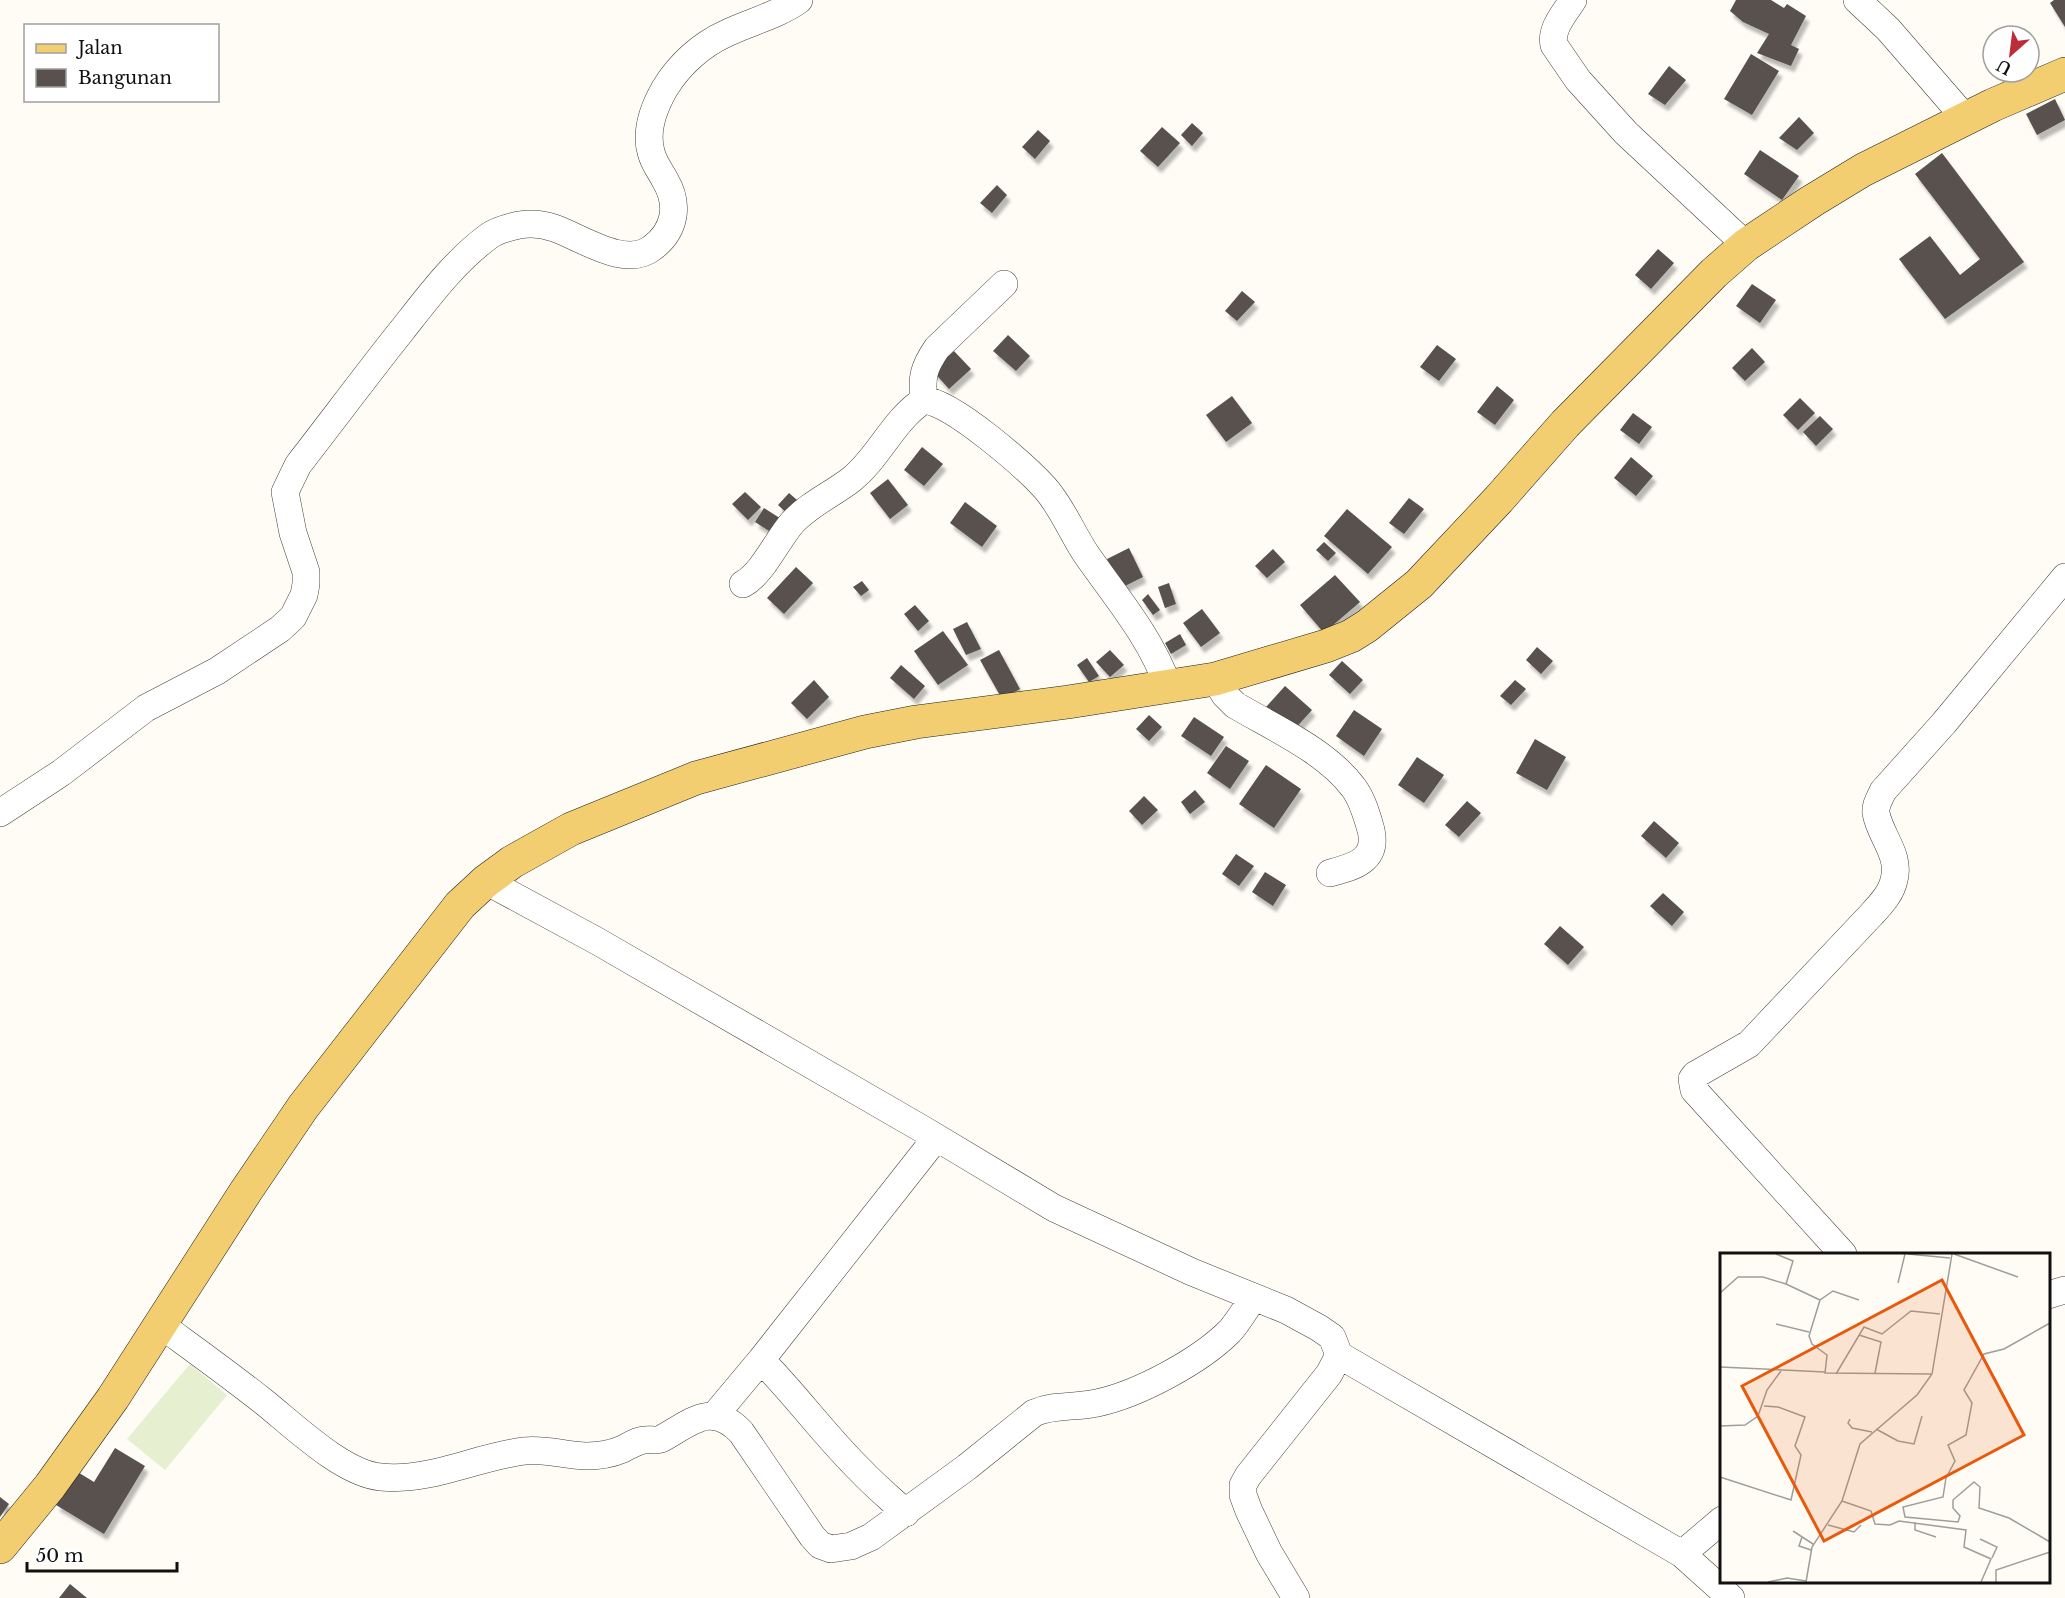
<svg xmlns="http://www.w3.org/2000/svg" width="2065" height="1598" font-family="'Libre Baskerville',serif">
	<defs>
		<filter id="shadow"><feDropShadow dx="3.5" dy="6" stdDeviation="1.5" flood-color="#0004"/></filter>
	</defs>
	<rect width="100%" height="100%" fill="#fefcf4"/>
	<path fill="#e6f0d0" d="M190,1364L227,1395L165,1470L127,1439Z"/>
	<path fill="#59514d" filter="url(#shadow)" d="M1736,0H1771L1784,8L1787,4L1806,16L1791,45L1799,49L1791,66L1757,53L1769,34L1743,22L1730,11Z
		M2054,0H2065V27L2050,3Z
		M1751,54L1779,71L1752,115L1724,99Z
		M1669,66L1686,80L1665,105L1648,94Z
		M2055,99L2065,120L2037,135L2026,114Z
		M1799,117L1814,133L1797,150L1779,138Z
		M1192,123L1203,133L1192,146L1181,135Z
		M1162,127L1180,143L1158,167L1140,151Z
		M1038,130L1050,141L1035,159L1022,147Z
		M1760,150L1799,176L1782,200L1744,174Z
		M1942,153L2024,262L1945,319L1899,259L1930,236L1960,275L1980,259L1915,174Z
		M997,185L1007,195L992,213L980,203Z
		M1658,249L1674,263L1651,289L1635,275Z
		M1752,284L1776,300L1760,323L1736,306Z
		M1242,291L1255,302L1237,321L1225,311Z
		M1008,335L1030,356L1016,371L993,351Z
		M1437,345L1456,359L1439,381L1420,367Z
		M1752,348L1765,362L1745,381L1732,368Z
		M954,351L971,369L949,389L932,370Z
		M1497,386L1514,400L1495,425L1477,412Z
		M1232,396L1252,423L1226,442L1206,415Z
		M1800,398L1815,413L1798,430L1783,415Z
		M1633,413L1652,427L1639,444L1620,430Z
		M1820,416L1833,429L1816,446L1803,432Z
		M922,447L943,464L924,486L904,470Z
		M1631,457L1653,476L1636,496L1614,478Z
		M888,479L908,505L890,519L870,493Z
		M745,492L761,507L748,520L732,504Z
		M789,493L804,506L793,519L778,505Z
		M1409,498L1424,509L1404,534L1389,523Z
		M965,502L997,526L982,547L950,523Z
		M764,508L786,522L777,536L755,522Z
		M1347,509L1392,547L1368,574L1324,536Z
		M1324,542L1336,553L1328,561L1316,550Z
		M1129,548L1143,577L1121,588L1107,559Z
		M1273,549L1285,562L1267,578L1255,566Z
		M796,567L813,583L784,614L767,598Z
		M1335,575L1360,602L1324,633L1300,605Z
		M862,581L869,590L861,596L853,587Z
		M1169,583L1176,604L1165,608L1158,587Z
		M1148,594L1160,610L1153,615L1142,600Z
		M915,605L929,621L918,631L904,614Z
		M1202,609L1220,633L1201,647L1183,623Z
		M967,622L981,649L966,655L953,629Z
		M943,631L968,665L938,685L914,651Z
		M1180,634L1186,645L1171,654L1165,643Z
		M1537,647L1553,661L1541,674L1526,660Z
		M999,650L1020,689L1002,699L980,660Z
		M1110,650L1124,665L1110,677L1096,662Z
		M1087,658L1099,676L1089,682L1077,665Z
		M1342,661L1363,680L1350,694L1329,675Z
		M901,665L925,686L914,699L890,678Z
		M814,680L829,697L807,719L791,703Z
		M1515,680L1526,689L1511,705L1500,696Z
		M1285,686L1312,710L1293,731L1266,707Z
		M1354,710L1382,729L1364,756L1336,736Z
		M1149,715L1162,727L1149,741L1136,729Z
		M1194,717L1224,737L1211,756L1181,736Z
		M1535,739L1566,757L1547,790L1516,773Z
		M1226,746L1249,761L1230,789L1207,773Z
		M1417,757L1444,775L1424,803L1398,785Z
		M1266,765L1301,789L1274,828L1239,804Z
		M1195,790L1205,802L1190,814L1181,802Z
		M1144,796L1158,810L1142,825L1129,811Z
		M1467,801L1481,813L1459,837L1445,825Z
		M1654,821L1679,843L1666,858L1641,836Z
		M1236,854L1254,866L1239,886L1222,874Z
		M1265,872L1286,885L1273,906L1252,892Z
		M1663,893L1684,912L1672,926L1650,906Z
		M1560,926L1584,947L1568,965L1544,944Z
		M115,1448L145,1466L104,1534L56,1505L76,1471L94,1482Z
		M0,1497L9,1504L0,1517Z
		M70,1584L87,1598H59Z"/>
	<g fill="none" stroke-linecap="round" stroke-linejoin="round">
		<g stroke="#434343" stroke-width="28">
			<path id="minor" d="M1573,0C1565,13 1550,29 1554,45L1578,80L1626,133L1746,245
				M1857,0L1888,29L1966,119
				M924,400C921,377 924,367 937,348L1004,284
				M743,584C763,573 777,540 792,523C809,504 833,494 852,479C880,456 893,420 924,400C953,403 1024,465 1045,488C1062,507 1072,533 1086,554C1116,597 1150,636 1168,686
				M1215,679L1225,695L1235,705C1274,728 1326,751 1353,787C1362,798 1367,816 1371,830C1378,861 1353,867 1330,873
				M0,813L61,773L146,708L217,671L280,629L293,617L304,595L306,584V572L293,533L285,492L298,465C333,420 367,374 403,329C429,296 455,261 489,236C496,231 510,227 519,225C530,223 543,224 554,228C581,237 625,269 652,248C675,231 680,205 665,180C660,170 654,164 651,152C645,130 654,107 665,88C679,65 701,45 725,34C749,22 777,16 799,0
				M486,881L597,941L924,1130L1054,1208L1192,1272L1286,1310L1319,1328L1332,1337L1339,1355L1329,1374L1248,1476L1243,1485V1495L1249,1511L1269,1553L1296,1598
				M1843,1254L1694,1090L1692,1079L1695,1075L1749,1044L1871,915C1880,905 1891,894 1894,880C1901,855 1880,836 1876,813C1875,805 1880,798 1883,791L1944,723L2065,577
				M2048,1295L2065,1290
				M161,1325C195,1350 230,1375 264,1402C293,1425 343,1474 381,1477C430,1482 476,1457 524,1451C545,1448 566,1456 587,1456C600,1456 611,1454 623,1449C629,1446 636,1441 644,1440C650,1439 655,1441 661,1439C692,1422 711,1401 741,1432L812,1536L820,1545L831,1549L851,1546L871,1537L967,1467L1034,1413C1054,1404 1075,1408 1097,1403C1139,1394 1200,1361 1230,1331C1239,1321 1246,1308 1254,1297
				M1339,1355L1682,1554L1731,1598
				M715,1415L761,1360
				M906,1513C891,1499 875,1486 861,1471C825,1436 796,1395 761,1360L936,1138
				M1682,1554L1722,1520"/>
		</g>
		<g stroke="#212121" stroke-width="34">
			<path id="major" d="M0,1547L50,1486L113,1398L246,1191L303,1107L460,905L486,881L512,862L571,829L696,778L865,732L916,722L1068,702L1215,679L1326,646L1351,636L1367,626L1419,584L1499,499L1565,424L1714,273L1746,245L1812,201L1863,170L1993,105L2065,74"/>
		</g>
		<use href="#minor" stroke="#fff" stroke-width="27"/>
		<use href="#major" stroke="#f2ce71" stroke-width="33"/>
	</g>
	<g transform="translate(1720 1253)">
		<rect width="330" height="330" fill="#fefcf4"/>
		<path fill="none" stroke="#9f9e99" stroke-width="1.5" d="M188,1L230,5M234,1L298,24M178,30L185,1M66,31L100,47M0,40L18,24H43L66,31L73,8L56,1M139,47L113,38L100,47L89,83L92,91L107,102L105,120L211,121M330,70L284,96L264,101L244,137L252,150L246,182L228,192L235,208L226,225L223,244L183,254L185,264L238,269L240,263L233,255V247L254,229L260,234L259,255L289,265L330,289M56,71L89,79M139,82L161,89L155,120M0,114L105,119M116,121L144,74L162,81L191,58L220,61M130,166L128,170L132,175L152,179M0,173L25,172L38,163L47,137L61,118M156,176L178,188L194,191L202,163M0,224L71,247L81,202L75,193L85,164L58,154L44,153M122,248L151,258L155,271L170,272L179,268L246,277L244,294L271,306L261,329M195,269V277L216,284M108,272L134,279L141,272M73,278L93,291M82,284L79,293L91,297M260,286L277,294L272,305M48,329L67,325L86,328M86,329L92,294L122,248L140,191L197,142L212,121L232,1M276,329V317L330,299"/>
		<path fill="#e8590c" fill-opacity="0.15" stroke="#e8590c" stroke-width="3" d="M222,27L304,182L104,288L22,133Z"/>
		<rect width="330" height="330" fill="none" stroke="#101010" stroke-width="3"/>
	</g>
	<rect x="24" y="24" width="195" height="78" fill="#ffffff" stroke="#9f9f9f" stroke-width="1.5"/>
	<rect x="36" y="44" width="30" height="9" fill="#f2ce71" stroke="#9f9f9f" stroke-width="1.5"/>
	<text x="78" y="54" font-size="18" fill="#101010">Jalan</text>
	<rect x="36" y="69" width="30" height="18" fill="#59514d" stroke="#9f9f9f" stroke-width="1.5"/>
	<text x="78" y="84" font-size="18" fill="#101010">Bangunan</text>
	<g transform="translate(2011 54) rotate(208)"><circle r="28" fill="#ffffff" stroke="#9f9f9f" stroke-width="1.5"/>
	<path d="M0-4.5L10 22L0 15L-10 22Z" fill="#bb2e39"/>
	<text y="-9" font-size="16" font-weight="bold" text-anchor="middle" fill="#101010">U</text>
	</g>
	<path d="M27 1562v9h150v-9" fill="none" stroke="#101010" stroke-width="3"/>
	<text x="36" y="1562" font-size="18" fill="#101010" stroke="#ffffff" stroke-width="4.5" paint-order="stroke">50 m</text>
</svg>
